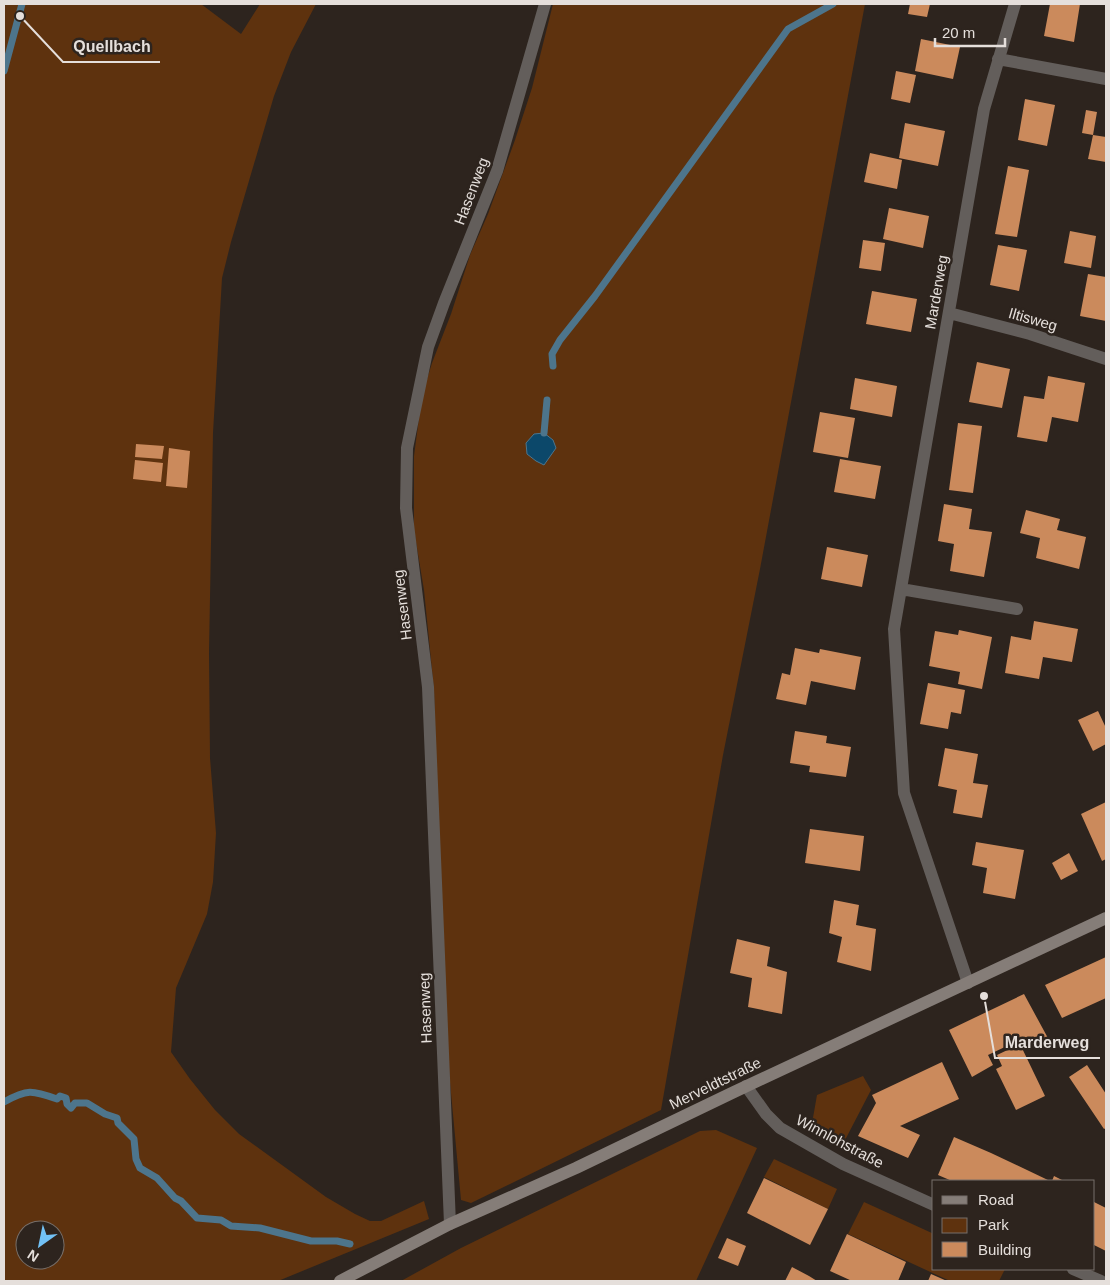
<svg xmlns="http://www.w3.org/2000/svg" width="1110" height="1285" font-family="Helvetica,sans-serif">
	<rect width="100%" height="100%" fill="#2d241e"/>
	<path fill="#5e320e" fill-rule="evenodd" d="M4,4H201L241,34L260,4H316L291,52L274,96L231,242L222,278L213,433L209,653L210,758L216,833L213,882L207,914L176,988L171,1052L190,1079L215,1110L239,1134L326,1197L355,1214L370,1221H381L424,1201L429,1219L278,1281H4ZM25,1230H55V1260H25Z
		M553,4H865L760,569L723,755L661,1110L471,1203L461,1200L444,1018L434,690L424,590L414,530V456L422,395L432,363L451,314L470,255L488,214L515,140L532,88Z
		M863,1076L871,1090L843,1144L811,1129L817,1095Z
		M716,1130L757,1148L696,1281H401L461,1248L700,1131Z
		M774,1159L837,1189L828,1209L764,1177Z
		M864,1202L934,1234V1269H1005L999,1281H950L848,1234Z"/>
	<path fill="#0c486a" stroke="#4d758c" d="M544,433L553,440L556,448L544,465L536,461L527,454L526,443L534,434Z"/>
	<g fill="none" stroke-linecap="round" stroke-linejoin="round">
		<path stroke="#4d758c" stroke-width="7" d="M4,71L22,4
			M553,366L552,354L560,340L595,296L788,29L833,4
			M544,433L547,400
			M4,1102C27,1089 32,1090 57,1099L60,1096L66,1098L67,1104L71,1108L75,1103H87L105,1114L117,1118L118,1123L134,1139L136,1159L140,1168L157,1178L175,1198L181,1201L197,1218L221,1220L231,1226L260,1228L311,1241H337L350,1244"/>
	</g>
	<path fill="#cb8a5c" d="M910,4H930L927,17L908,14Z
		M1050,4H1080L1074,42L1044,36Z
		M921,39L960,47L953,79L915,71Z
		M896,71L916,75L910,103L891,99Z
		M1025,99L1055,105L1047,146L1018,140Z
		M1086,110L1097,112L1093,135L1106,137V162L1088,159L1093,135L1082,133Z
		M905,123L945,131L938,166L899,158Z
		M870,153L902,160L897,189L864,182Z
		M1008,166L1029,170L1017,237L995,234Z
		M889,208L929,216L923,248L883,239Z
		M1070,231L1096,236L1091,268L1064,263Z
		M863,240L885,243L881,271L859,268Z
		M998,245L1027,250L1019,291L990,285Z
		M1088,274L1106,277V321L1080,316Z
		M872,291L917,299L911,332L866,324Z
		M977,362L1010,369L1002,408L969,402Z
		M1048,376L1085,383L1078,422L1052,417L1047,442L1017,437L1024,396L1044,399Z
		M855,378L897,386L892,417L850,409Z
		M820,412L855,418L848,458L813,452Z
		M958,423L982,426L973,493L949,490Z
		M136,444L164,446L162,459L135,457Z
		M169,448L190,451L187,488L166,486Z
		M840,459L881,466L875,499L834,492Z
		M135,460L163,463L161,482L133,479Z
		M944,504L972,509L969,529L992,532L984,577L950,571L954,544L938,541Z
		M1026,510L1060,519L1057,530L1086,537L1079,569L1036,558L1040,538L1020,533Z
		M827,547L868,555L862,587L821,579Z
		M1034,621L1078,629L1072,662L1043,657L1039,679L1005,673L1011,636L1031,640Z
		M959,630L992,637L982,689L958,684L960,672L929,666L935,631L958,635Z
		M795,648L819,653L820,649L861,657L855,690L811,681L806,705L776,699L782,673L790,675Z
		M928,683L965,690L961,714L951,712L948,729L920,724Z
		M1098,711L1106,728V744L1093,751L1078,720Z
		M795,731L827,736L826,743L851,747L846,777L809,772L810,766L790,763Z
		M945,748L978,754L973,783L988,785L982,818L953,813L957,790L938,786Z
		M1106,802V859L1102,861L1081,814Z
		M810,829L864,836L860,871L805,863Z
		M976,842L1024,850L1015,899L983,893L987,868L972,865Z
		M1069,853L1078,871L1061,880L1052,863Z
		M834,900L859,905L856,925L876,929L871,971L837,962L842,937L829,933Z
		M737,939L770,947L767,966L787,972L782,1014L748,1007L752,978L730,973Z
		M1106,957V998L1062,1018L1045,985Z
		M1024,994L1049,1040L1032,1047L1026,1037L988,1055L993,1065L972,1077L949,1030Z
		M1020,1044L1045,1096L1016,1110L996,1069L1002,1066L997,1055Z
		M942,1062L959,1099L900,1126L920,1135L908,1158L858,1136L876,1103L872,1095Z
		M1087,1065L1106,1094V1128L1104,1129L1069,1077Z
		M954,1137L991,1153L1050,1181H952L938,1175Z
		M1054,1176L1064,1181H1052Z
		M764,1178L828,1209L810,1245L747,1213Z
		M1094,1202L1106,1208V1251L1094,1245Z
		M847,1234L906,1262L898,1281H852L830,1271Z
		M727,1238L746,1246L738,1266L718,1258Z
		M792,1267L809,1276L817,1281H785Z
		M931,1274L947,1281H928Z"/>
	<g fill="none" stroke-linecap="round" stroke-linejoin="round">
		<path stroke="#635e5b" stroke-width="12" d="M998,59L1106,79
			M949,313L1030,334L1106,359
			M901,589L1017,609
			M968,983L904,793L894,629L984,109L1015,4
			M746,1086L766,1114L780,1128L843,1164L934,1205
			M450,1224L428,687L406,508L407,448L428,347L444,303L497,171L545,4
			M1073,1269L1101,1281"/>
		<path stroke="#857d78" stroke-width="12" d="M340,1281L450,1224L576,1168L734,1092L1106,918"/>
	</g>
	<g text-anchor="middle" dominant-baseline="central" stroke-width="5" stroke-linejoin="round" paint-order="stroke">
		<g font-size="15" fill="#e5dfdb" stroke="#2d241e">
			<text transform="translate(471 191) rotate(-69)">Hasenweg</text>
			<text transform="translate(936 292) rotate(-80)">Marderweg</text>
			<text transform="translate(1033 319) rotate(16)">Iltisweg</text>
			<text transform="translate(402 605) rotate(-97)">Hasenweg</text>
			<text transform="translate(425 1008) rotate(-92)">Hasenweg</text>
			<text transform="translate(715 1083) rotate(-26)">Merveldtstraße</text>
			<text transform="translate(840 1141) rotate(28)">Winnlohstraße</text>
		</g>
	</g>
	<path fill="none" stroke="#e5dfdb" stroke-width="2" d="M20 16L63 62H160M984 996L995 1058H1100"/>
	<g fill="#e5dfdb" stroke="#2d241e" stroke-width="2">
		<circle cx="20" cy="16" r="5"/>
		<circle cx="984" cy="996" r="5"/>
	</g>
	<g font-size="16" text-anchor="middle" font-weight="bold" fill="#e5dfdb" stroke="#2d241e" stroke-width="5" stroke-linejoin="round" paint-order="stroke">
		<text x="112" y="52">Quellbach</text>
		<text x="1047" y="1048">Marderweg</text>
	</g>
	<rect width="1110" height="1285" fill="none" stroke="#e5dfdb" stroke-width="10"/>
	<rect x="932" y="1180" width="162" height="90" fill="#2d241e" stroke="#776f6a"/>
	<rect x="942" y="1196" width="25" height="8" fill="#857d78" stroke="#776f6a"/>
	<text x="978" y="1205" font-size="15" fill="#e5dfdb">Road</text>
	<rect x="942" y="1218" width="25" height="15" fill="#5e320e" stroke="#776f6a"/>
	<text x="978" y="1230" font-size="15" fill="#e5dfdb">Park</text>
	<rect x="942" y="1242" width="25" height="15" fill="#cb8a5c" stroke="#776f6a"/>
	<text x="978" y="1255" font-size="15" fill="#e5dfdb">Building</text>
	<g transform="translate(40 1245) rotate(213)"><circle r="24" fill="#2d241e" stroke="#776f6a"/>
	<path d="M0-4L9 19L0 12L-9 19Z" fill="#72c1f5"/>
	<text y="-8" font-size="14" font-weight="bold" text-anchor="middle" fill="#e5dfdb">N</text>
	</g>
	<path d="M935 38v8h70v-8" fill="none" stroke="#e5dfdb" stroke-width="2.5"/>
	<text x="942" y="38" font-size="15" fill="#e5dfdb" stroke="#2d241e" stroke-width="4" paint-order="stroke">20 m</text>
</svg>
